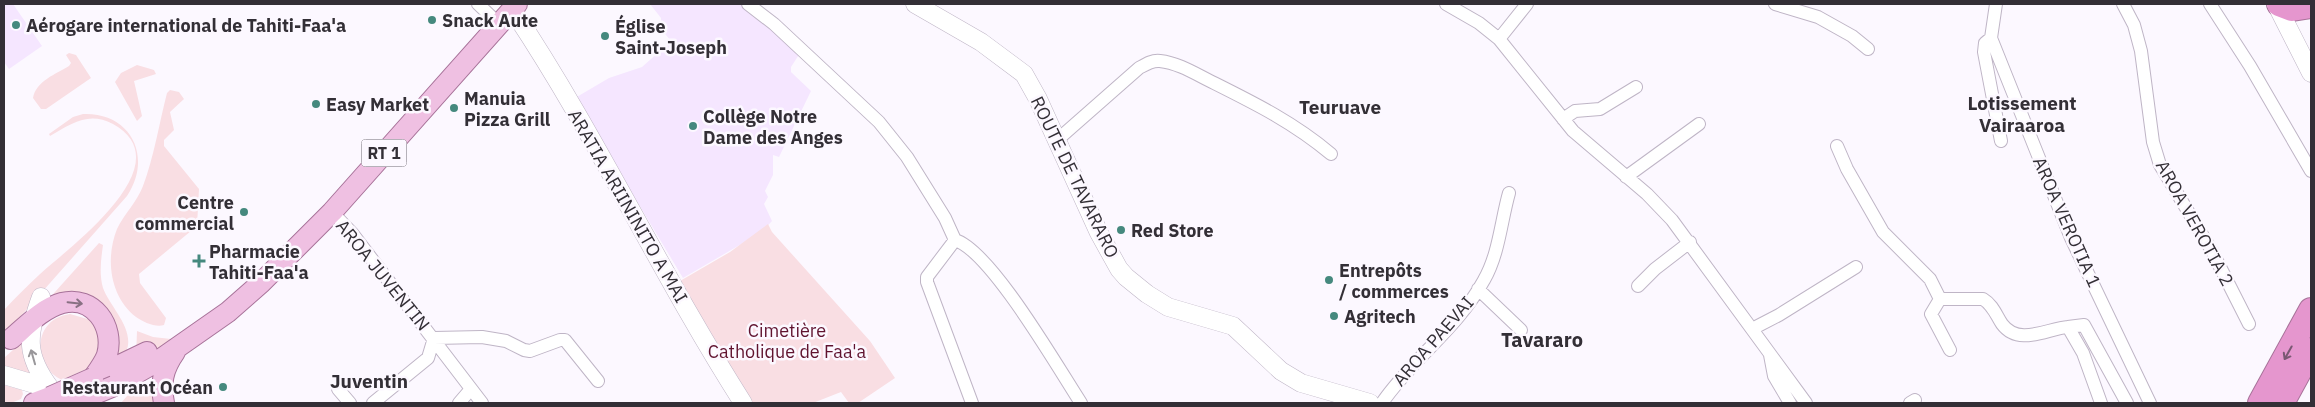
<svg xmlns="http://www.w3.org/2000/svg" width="2315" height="407" font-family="'IBM Plex Sans',sans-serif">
	<rect width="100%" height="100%" fill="#fcf8ff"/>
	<path fill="#f5e6ff" d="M4,4H13L42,46L9,69L4,62Z
		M650,4L743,5L802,50L791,67V72L811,91L779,157L773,155V175L765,191L768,197L764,204L772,221L762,232L683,278L575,98L609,78L642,67L668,44L671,41L661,29V18Z"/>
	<path fill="#f9dee3" d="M69,53L76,55L91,78L46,109H41L33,98C36,81 56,74 69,66L71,63L66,55Z
		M137,65L154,70L156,74L134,81L142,116L137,121L115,82L121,73Z
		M170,90L179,92L184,99L170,112L174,130L164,140V146L199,189L197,226L139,274L140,283L166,318L164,325C156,328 143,322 136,317C110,297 105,259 117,229C124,214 137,202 143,186C154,157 159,124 167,93Z
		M83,114C131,112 153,157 127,196L4,335V310C15,298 27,286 39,275C68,248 185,164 113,124C89,111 72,123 50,136L49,134L73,117Z
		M768,224L772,232L870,341L895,378L858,403H849L841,392L813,403H752L680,281L730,252Z
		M99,243L103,245C101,259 99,274 103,288C110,307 136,330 126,352C123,358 115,365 111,370L109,321L46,302Z
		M70,314L91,320L102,338L96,365L62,380C32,366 32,319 70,314Z
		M137,331L153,337L171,339V341L139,360L136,358Z
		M23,341L38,382L4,371V358Z
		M154,380L159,403H121L127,396Z
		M4,385L22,390L23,394L21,399L11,403H4Z"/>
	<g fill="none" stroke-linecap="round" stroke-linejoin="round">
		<g stroke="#bfb5c6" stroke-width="14">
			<path id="street" d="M478,4L499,24
				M748,4L774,24L879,122L907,157L945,218L955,240L927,277V282L972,403
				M1446,4L1479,23L1499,39L1573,131L1647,194L1672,220L1806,403
				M1775,4L1818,17L1852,36L1868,49
				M1996,4L1991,38L2071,238L2150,403
				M2123,4L2134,25L2141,51L2153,142L2160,165L2212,251L2249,324
				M2210,4L2250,66L2311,171
				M1991,38L1985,43L1984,52L2001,141
				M1499,39L1527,4
				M1563,119L1575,111L1600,109L1636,87
				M1056,141L1139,68C1146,64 1152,60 1160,61C1178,63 1194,73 1210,81C1254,103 1293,122 1331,154
				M1837,146L1847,169L1883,232L1930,279L1940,299L1931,314L1950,350
				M1626,177L1699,124
				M332,212L352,233L482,403
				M955,240C991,251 1058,368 1081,403
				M1638,286L1655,269L1690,242
				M1478,289L1521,330
				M1940,299H1983C1993,305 1996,315 2002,324C2019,347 2048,328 2068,327L2083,353L2101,403
				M2068,327L2084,325L2127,403
				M1752,329L1779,315L1856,267
				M1770,355L1774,376L1790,403
				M338,389L350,403
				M373,403L428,358L434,338L482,337L506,341L524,350L530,351L560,340H565L598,381
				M459,403L471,389
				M1382,403C1412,359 1458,328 1484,280C1499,254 1501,221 1509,193
				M1910,403L1915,400"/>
		</g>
		<g stroke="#bfb5c6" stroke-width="19">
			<path id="secondary" d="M915,4L981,42L1024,74L1038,99L1099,233L1119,269L1126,277L1147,294L1168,307L1233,326L1281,371L1301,383L1370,403
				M2276,4L2311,73
				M512,9C597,136 661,275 743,403
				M41,297C27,335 25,355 50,388
				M4,375L51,389"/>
		</g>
		<g stroke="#a77299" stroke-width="22">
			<path id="primary" d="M11,339C26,326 43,308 62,303C93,295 115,326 107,355C104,363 98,371 93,378
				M93,378L147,352
				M114,386L158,361L228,312L261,283L332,212L517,4
				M34,403L50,397
				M164,403C160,383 163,369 175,352"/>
		</g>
		<g stroke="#a77299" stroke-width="26">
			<path id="highway" d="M2279,4L2292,9L2311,6
				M2260,403L2311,310
				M2282,403L2311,350"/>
		</g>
		<use href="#street" stroke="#fff" stroke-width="12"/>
		<use href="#secondary" stroke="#fff" stroke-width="18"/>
		<use href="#primary" stroke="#efc0e2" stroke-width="20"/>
		<use href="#highway" stroke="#e596ce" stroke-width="24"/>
		<g stroke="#a77299" stroke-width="22" stroke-linecap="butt">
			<path id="primary-bridge" d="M50,397L93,378
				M73,403L114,386"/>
		</g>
		<use href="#primary-bridge" stroke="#efc0e2" stroke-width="20"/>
	</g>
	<defs><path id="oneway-shaft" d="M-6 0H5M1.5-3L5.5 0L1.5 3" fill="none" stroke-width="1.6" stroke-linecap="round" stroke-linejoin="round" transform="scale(1.25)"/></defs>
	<use stroke="#887083" href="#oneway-shaft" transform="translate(75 303) rotate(6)"/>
	<use stroke="#7a5873" href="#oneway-shaft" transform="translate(2288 353) rotate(119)"/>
	<use stroke="#99979a" href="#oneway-shaft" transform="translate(33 357) rotate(-106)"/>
	<g fill="#45897e" stroke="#fcf8ff" stroke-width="2">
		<circle cx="432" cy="20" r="5"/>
		<circle cx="16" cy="25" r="5"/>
		<circle cx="605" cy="36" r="5"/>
		<circle cx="316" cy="104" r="5"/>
		<circle cx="454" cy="108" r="5"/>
		<circle cx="693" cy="126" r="5"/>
		<circle cx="244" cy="212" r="5"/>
		<circle cx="1121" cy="230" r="5"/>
		<path d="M196.5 253.5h5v5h5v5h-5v5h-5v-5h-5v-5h5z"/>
		<circle cx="1329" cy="280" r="5"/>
		<circle cx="1334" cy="316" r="5"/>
		<circle cx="223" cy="387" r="5"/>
	</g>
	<g text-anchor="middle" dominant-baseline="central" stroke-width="5" stroke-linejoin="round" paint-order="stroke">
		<rect fill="#fcf8ff" stroke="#6f6b72" stroke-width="1" x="361.5" y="139.5" width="45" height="27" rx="4"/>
		<g font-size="16" font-weight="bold" fill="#332f36">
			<text x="384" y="153">RT 1</text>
		</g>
		<g font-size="18" font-weight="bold" fill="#332f36" stroke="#fcf8ff" text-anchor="start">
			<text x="442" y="20">Snack Aute</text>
			<text x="26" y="25">Aérogare international de Tahiti-Faa'a</text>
			<text x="615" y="26">Église<tspan x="615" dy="21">Saint-Joseph</tspan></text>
			<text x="464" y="98">Manuia<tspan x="464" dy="21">Pizza Grill</tspan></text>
			<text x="326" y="104">Easy Market</text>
			<text x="703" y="116">Collège Notre<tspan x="703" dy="21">Dame des Anges</tspan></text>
			<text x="234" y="202" text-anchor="end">Centre<tspan x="234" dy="21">commercial</tspan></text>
			<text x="1131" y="230">Red Store</text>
			<text x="209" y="251">Pharmacie<tspan x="209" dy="21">Tahiti-Faa'a</tspan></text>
			<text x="1339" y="270">Entrepôts<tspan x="1339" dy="21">/ commerces</tspan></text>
			<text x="1344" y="316">Agritech</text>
			<text x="213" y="387" text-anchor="end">Restaurant Océan</text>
		</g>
		<g font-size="18" fill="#332f36" stroke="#fcf8ff">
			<text transform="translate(1075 177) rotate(64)">ROUTE DE TAVARARO</text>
			<text transform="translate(628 206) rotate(60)">ARATIA ARIININITO A MAI</text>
			<text transform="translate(2067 222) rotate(66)">AROA VEROTIA 1</text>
			<text transform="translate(2195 223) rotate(61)">AROA VEROTIA 2</text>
			<text transform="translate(383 275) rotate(51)">AROA JUVENTIN</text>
			<text transform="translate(1433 341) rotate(-49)">AROA PAEVAI</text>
		</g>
		<g font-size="18" fill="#60132f" stroke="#fcf8ff">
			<text x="787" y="330">Cimetière<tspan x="787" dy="21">Catholique de Faa'a</tspan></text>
		</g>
		<g font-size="19" font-weight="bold" fill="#332f36" stroke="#fcf8ff">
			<text x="2022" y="103">Lotissement<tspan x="2022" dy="22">Vairaaroa</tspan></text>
			<text x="1340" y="107">Teuruave</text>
			<text x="369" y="381">Juventin</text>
		</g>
		<g font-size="20" font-weight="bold" fill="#332f36" stroke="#fcf8ff">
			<text x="1542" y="339">Tavararo</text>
		</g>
	</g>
	<rect width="2315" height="407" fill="none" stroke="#332f36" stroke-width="10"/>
</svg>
